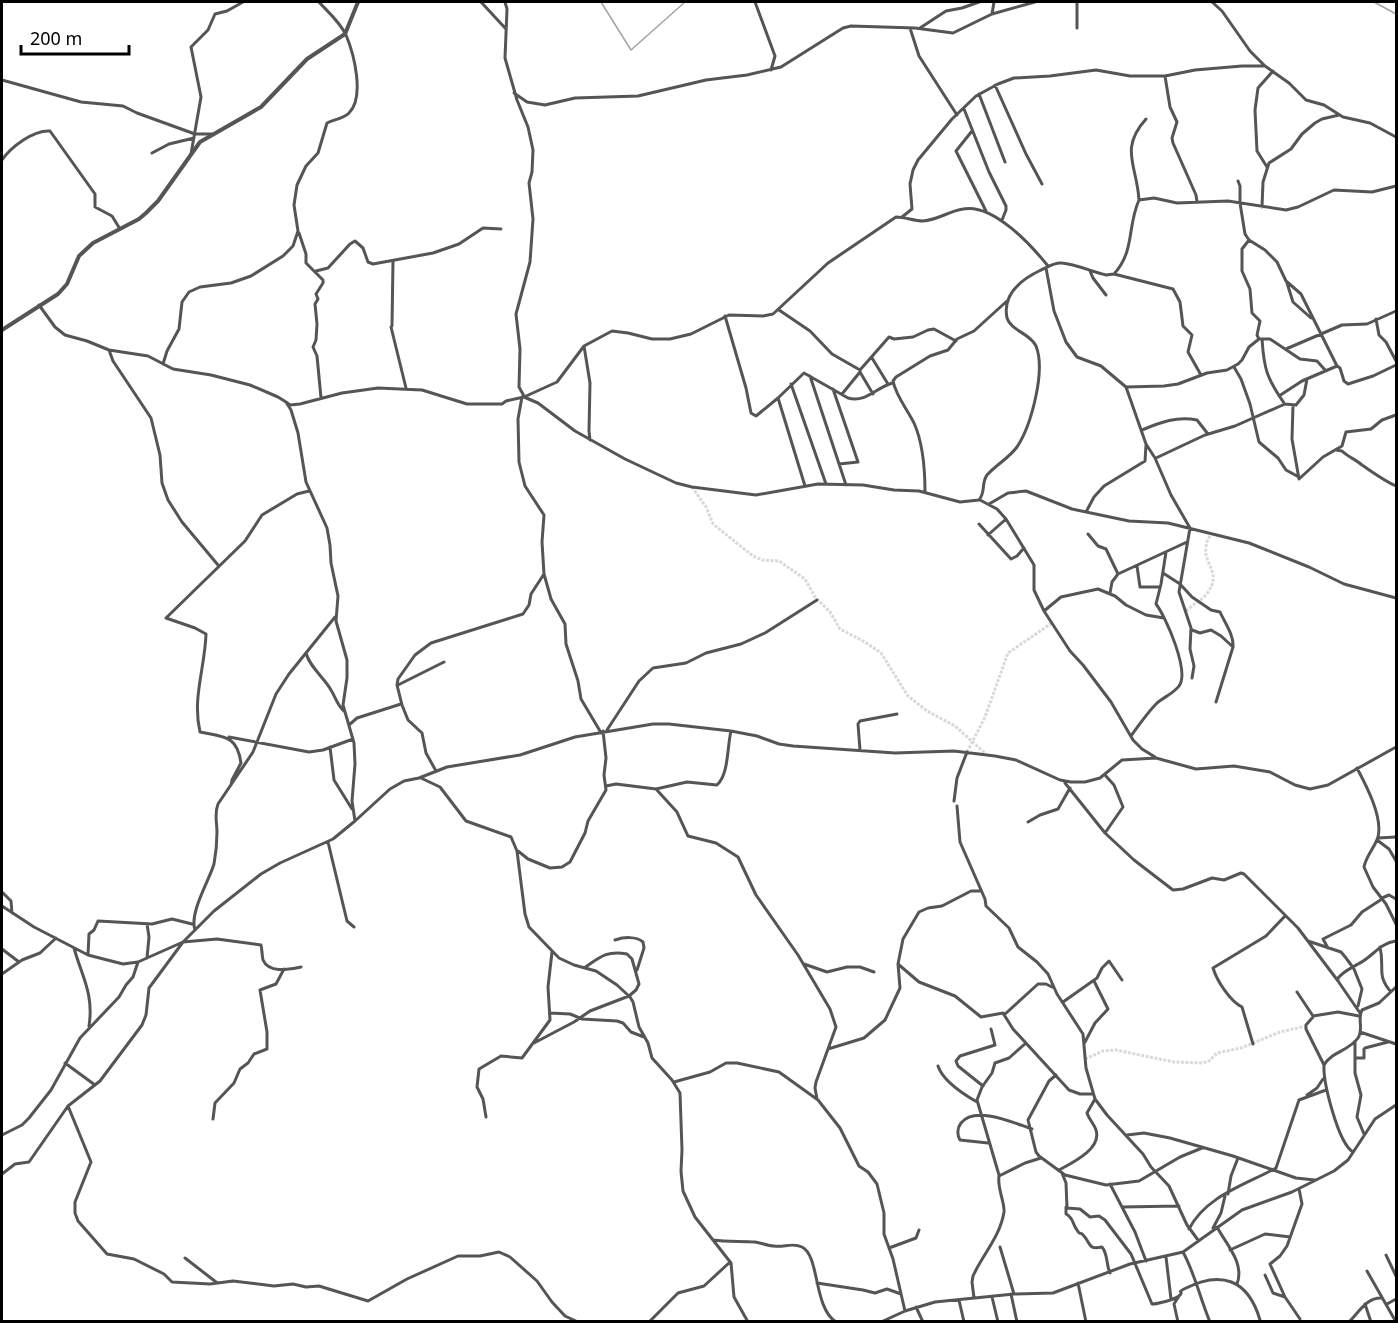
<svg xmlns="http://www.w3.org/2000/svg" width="1398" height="1323" font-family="'Noto Sans',sans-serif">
	<rect width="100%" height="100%" fill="#fff"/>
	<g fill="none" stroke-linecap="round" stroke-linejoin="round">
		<path stroke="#a3a3a3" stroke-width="1.5" d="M601,2L631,50L685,2
			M1374,2L1396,14"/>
		<path stroke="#d9d9d9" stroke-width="3" stroke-dasharray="3 1.5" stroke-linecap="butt" d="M692,487L706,507L713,524L753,556L762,560L779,561L805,579L815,597L830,612L840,629L865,642L881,653L908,696L927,711L955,726L986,754
			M1186,611C1193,604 1203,600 1208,592C1222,573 1203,564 1206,547C1206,542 1209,538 1211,533
			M967,752L985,717L1008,653L1052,623
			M1085,1059L1103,1051L1116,1050L1174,1062L1202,1063L1209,1061L1217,1053L1241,1048L1280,1032L1306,1026"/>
		<path stroke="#555" stroke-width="3" d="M481,2L506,29
			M505,2L507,9L505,58L517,100L528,127L533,150L532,172L529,183L533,219L530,262L516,314L520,349L519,387L524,396
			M755,2L775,56L771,70
			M1077,2V28
			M1212,2L1222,11L1250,51L1265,66L1289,83L1306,100L1324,105L1343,117L1370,123L1396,137
			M992,14L994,2
			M910,28L919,56L957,115
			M920,28L946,11L962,8L979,2
			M1165,76L1170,107L1177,122L1172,138L1173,143L1196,195L1197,202
			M2,80L81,102L123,106L137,113L195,134H212
			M995,85L1026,154L1042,184
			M514,93L527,102L545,105L575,98L638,96L706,80L747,75L781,67L843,28L851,26L915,28L953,33L992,14L1035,2
			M979,94L1005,162
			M964,109L989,172L1006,206V210L1002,220
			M972,131L956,151L986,211
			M152,153L169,144L194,138
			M191,154L201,97L191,47L208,30L215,14L227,11L243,2
			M2,160C11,147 33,130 50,131L95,194V207L112,216L120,229
			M1267,167L1257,151L1255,110L1258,88L1273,71
			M1238,181L1240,186V203L1245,234L1249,240L1265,250L1277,262L1286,281L1301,294L1337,366
			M1139,200C1137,165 1119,149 1146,119
			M1262,207L1263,182L1269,163L1291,149L1302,134L1315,123L1322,119L1339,115
			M902,217L912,209L910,184L913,170L918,160L952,119L976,96L998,84L1014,78L1050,76L1096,70L1130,76H1165L1195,70L1242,66H1265
			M299,233L306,254V263L323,280V283L316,294L318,299L315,304L317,324L316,340L313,347L317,356L321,398
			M1249,240L1242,249V271L1250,289L1252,313L1260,321L1257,335L1259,339
			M1046,268L1054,311L1066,342L1077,357L1101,366L1126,387L1146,444L1155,458L1171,495L1190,528L1179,592L1191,628L1190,649L1194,666L1192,678
			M316,271L328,268L350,244L355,241L363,248L368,262L373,264L433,253L459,244L483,228L501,229
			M1090,271L1093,278L1106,295
			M1114,274L1173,289L1180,302L1183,326L1192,335L1188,352L1201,375
			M1287,283L1293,302L1311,318
			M39,305L55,327L65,335L87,341L109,350L148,356L173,369L211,375L250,385L278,397L286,402L291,410L298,433L306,482L327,528L330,545L331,563L338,596L336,621L347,660V678L343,705L354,743L355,764L352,801L355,821
			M779,310L810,331L832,354L860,370L889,337L894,339L913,337L928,330L934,329L956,341
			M725,316L746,388L751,413L756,416L778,398
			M1376,319L1379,335L1386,342L1396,361
			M392,326L393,261
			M391,327L406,388
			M1262,339C1264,370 1267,378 1284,403
			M584,346L590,383L589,431L590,440
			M1286,349L1342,325L1367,324L1396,311
			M109,350L113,361L151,418L160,455L162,483L168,500L182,522L218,565
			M872,358L888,384
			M163,364L167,351L179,329L182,302L189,292L200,287L231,283L251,276L283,256L293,246L298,231L294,205L297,185L306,166L318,153L327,123C335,119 343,119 349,113C365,97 354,54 346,35C340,22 328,12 319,2
			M1234,367L1241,379L1250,404L1259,442L1278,458L1286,470L1297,476
			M860,372L873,394
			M810,376L846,485
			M791,384L826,484
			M1126,387L1164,386L1178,384L1207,373L1227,370L1238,364L1242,360L1249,347L1259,339H1270L1300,359L1317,361L1326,371
			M833,389L858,462L839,464
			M842,394L860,372
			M1279,396L1302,381L1337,366L1340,368L1344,381L1348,384L1373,376L1396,365
			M522,397L518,419L519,462L525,486L544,515L542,542L544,574L551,599L565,624L566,644L578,681L581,699L600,731
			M524,397L557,382L584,346L612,331L628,333L652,339H670L691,334L729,315L763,316L773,314L828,263L896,217C905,217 914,221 923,221C938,220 949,211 963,209C993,203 1031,245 1048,266
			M286,402L290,405L300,404L342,393L378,388L422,390L467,404H502L506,401L524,397L538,403L575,431L625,459L676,483L692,487L756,495L818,484L863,485L894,490L919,491L960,502L979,500C986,492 981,483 987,475C996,465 1009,458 1017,447C1031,426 1046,371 1036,346C1030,333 1011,331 1007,318C1002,294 1022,279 1041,270C1048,267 1054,262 1062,263C1076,264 1092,272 1106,275L1114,274C1135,251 1127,227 1139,200L1154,198L1177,203L1228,201L1286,210L1298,207L1334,190L1372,192L1396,186
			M1293,405L1292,439L1299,479L1323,457L1342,446L1346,432L1371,429L1382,420L1396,415
			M1142,430C1161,422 1177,416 1197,420L1208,434
			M1336,450L1342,451C1348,457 1355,459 1362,465C1374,473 1383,480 1396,486
			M1156,458L1205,435L1235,426L1285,404L1296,405L1304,395L1307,379
			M805,486L778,398L804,373L848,398C867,403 876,387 893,383
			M925,492C925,469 923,443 914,423C907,409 896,396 893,381L896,377L930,356L948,350L957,339L974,331L1007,301
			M980,500L997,509L1006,519L1034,565V590L1044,611L1070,651L1083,665L1111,702L1133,740L1142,749L1155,757
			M989,504L1008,493L1026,491L1072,509L1129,521L1168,523L1249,543L1309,567L1344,584L1396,598
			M1086,512L1094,497L1104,486L1145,461L1146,445
			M979,524L1011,559L1017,556L1024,548
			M1088,534L1098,546L1106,549L1118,574
			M988,535L1006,519
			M1137,566L1140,587H1160
			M1163,573L1180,584L1192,597L1211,610L1220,612C1225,623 1234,635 1233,647L1216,702
			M1110,593L1112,582L1118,574L1187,542
			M1044,611L1061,597L1098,589L1115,596L1126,605L1146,615L1164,618
			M1192,630L1200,633L1211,630L1221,636L1233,647
			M306,653C310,668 324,677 331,690C336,698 337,705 344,711
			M398,685L444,662
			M349,725L357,718L401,704
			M607,730L639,681L653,668L686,663L706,653L741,644L765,633L817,600
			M1131,736C1139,725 1147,713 1157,703C1164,697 1174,693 1179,686C1190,672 1166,617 1156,604L1161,584L1166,552
			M229,737L309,752L323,750L353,739
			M330,747L334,780L352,809
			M860,750L858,724L860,721L897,714
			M1357,768C1366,785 1383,817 1378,837C1375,847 1366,856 1364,867L1373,887L1386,904L1396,924
			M436,771L426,753L422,733L408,720L402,705L397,685L398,679L415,655L431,643L523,614L529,605L531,594L544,574
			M1105,775L1114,785L1123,807L1105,833
			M421,778L440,787L466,821L511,837L517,851L525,914L529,927L559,958L574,965L596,971L617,985L630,997L633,1002L639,1027L648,1043L652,1058L672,1080L680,1093L682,1150L681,1171L683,1191L695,1217L731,1263L734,1297L748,1322
			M1065,783L1105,833L1134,860L1173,890L1183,889L1212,878L1224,880L1241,873L1244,874L1298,928L1338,981
			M231,785L232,780L241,763C237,735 224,737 200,732C192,698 205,668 206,634L195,628L166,618L245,541L262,515L297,494L309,491
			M606,786L616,784L656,789L687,782L717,785C729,774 727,747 731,731
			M656,789L677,812L688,836L716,843L738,857L756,895L798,955L830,1009L836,1027L816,1082L815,1088L817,1099
			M954,801L957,778L967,752
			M957,806L960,842L985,899L986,906L1009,928L1018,947L1037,962L1048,974L1057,994L1083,1034L1086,1068L1095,1099L1107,1115L1143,1154L1151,1167L1169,1186L1187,1225L1198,1240
			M1028,822L1040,815L1058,809L1070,788
			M1378,838L1396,837
			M1377,840L1389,849L1396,861
			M328,842L347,921L354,927
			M518,851L528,859L550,868L562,867L570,862L585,833L588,821L606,790L604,775L606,758L603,731
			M2,892L11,901L12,913
			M1382,898L1389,895L1396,899
			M2,906L34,927L88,955L123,964L138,962L183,942L214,911L261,874L280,863L333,839L355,821L390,789L404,781L419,778L447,767L520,755L575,737L653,724H669L731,731L757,736L779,744L793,746L895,753L954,751L995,756L1016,760L1060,780L1071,782H1085L1100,778L1122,760L1156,758L1196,769L1234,766L1270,772L1295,785L1310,789L1328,785L1396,747
			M147,924L149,937L147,958
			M195,930C189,913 209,881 214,864C216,853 217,843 217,832C217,822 214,814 218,804L253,752L276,694L289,674L335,617
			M615,940C624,937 636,936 643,942L644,948L637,970
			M1308,941L1341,952L1346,958L1354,969L1362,989L1358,1006
			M1380,947C1385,968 1376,975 1391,992
			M74,948C82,977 94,994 89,1026
			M1328,948L1323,939L1351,925L1362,912L1382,899
			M2,949L19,962
			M88,955L89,934L94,930L98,921L152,924L172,919L192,924
			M804,964L827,972L847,967H860L874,972
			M898,964L919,982L955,996L981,1017L1003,1013L1013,1029L1069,1090L1080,1094H1093
			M2,974L22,960L40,953L56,938
			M1297,992L1313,1016L1338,1012L1359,1016
			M1063,1002L1097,978L1102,968L1109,961L1122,980
			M550,1013L570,1014L582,1019L617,1021L623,1023L631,1032L644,1037
			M1360,1013L1338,981V978C1345,970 1350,969 1358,964C1373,957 1379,943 1396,941
			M1004,1015L1038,984H1046L1052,987
			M1313,1017L1306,1025V1029L1324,1065
			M1360,1032L1396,1044
			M1355,1041V1073L1361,1095L1357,1117L1364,1134
			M1085,1042L1095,1023L1108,1009L1094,981
			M534,1043L574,1022L590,1011L629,996L636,990L639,984L632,959L627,954C607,950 600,957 584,968
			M1253,1044L1242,1007C1230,1001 1217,981 1213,968L1266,936L1285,916
			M828,1049L864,1038L885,1020L900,988L898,964L903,939L919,912L928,908L942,906L971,891H981
			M1355,1058H1364V1049L1365,1048L1388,1042
			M65,1063L95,1085
			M938,1066C943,1081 963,1094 977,1102
			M1056,1075L1049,1081L1028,1120L1036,1152L1039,1156L1065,1175L1106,1185L1139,1181L1180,1157L1202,1148
			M674,1082L710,1072L726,1063H737L779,1072L818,1100L840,1128L859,1166L868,1172L877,1184L884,1213V1234L893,1259L905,1311
			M983,1086L958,1066L956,1061L960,1056L995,1045L991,1029
			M1307,1095L1317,1088L1323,1079
			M68,1106L91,1162L75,1202V1213L78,1221L107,1254L134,1259L164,1274L172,1282L210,1284L233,1281L274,1286L293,1284L306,1287L319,1286L368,1301L407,1279L458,1256H480L499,1252L510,1257L537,1281L552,1302L565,1316L578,1322
			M486,1117L483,1099L477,1087L479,1069L501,1056L522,1058L550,1020L548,987L552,952
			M213,1119L215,1103L234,1083L240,1069L248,1063L254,1054L267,1049V1032L260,990L276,984L284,969
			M2,1135L22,1125L29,1118L51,1090L80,1038L119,997L126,985L133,977L138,962
			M1127,1135L1144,1133L1170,1138L1233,1156L1296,1178L1315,1180
			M988,1143L960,1140C957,1135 957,1128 961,1123C975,1105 1014,1123 1032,1129
			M1353,1152C1338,1143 1323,1082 1324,1065C1331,1052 1349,1051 1358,1038C1364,1029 1357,1019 1362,1010L1379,1003L1396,987
			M1059,1170C1072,1163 1102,1149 1096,1130C1094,1124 1089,1119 1087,1113L1095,1099
			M1062,1173L1066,1183L1067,1208L1080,1209L1090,1217L1099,1216L1105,1220L1131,1254L1152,1304C1157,1304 1174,1300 1179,1296C1185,1291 1176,1293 1184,1289C1221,1270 1248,1279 1260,1320
			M2,1174L15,1164L29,1162L68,1106L100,1081L142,1025L146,1015L149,988L183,942L217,939L261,945C262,949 262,956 263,960C269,974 290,969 301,967
			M999,1175L977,1100L982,1087L992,1073L995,1063L1009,1058L1026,1043
			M1110,1184L1135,1232L1146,1261
			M1228,1194L1231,1176L1238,1158
			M1066,1207V1214C1074,1218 1072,1224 1077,1230C1081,1237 1079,1230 1084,1236C1091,1244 1088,1250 1102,1247C1108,1254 1106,1264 1110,1273
			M1122,1207L1179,1206
			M1217,1227C1226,1244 1245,1263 1237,1284
			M1213,1228L1221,1213L1225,1196
			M1189,1229C1206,1196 1245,1185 1276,1168L1299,1100L1326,1090
			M713,1240C727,1242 741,1241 755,1242C762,1243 768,1246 774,1246C783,1248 792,1242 802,1247C820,1256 813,1307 836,1322
			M1000,1247L1014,1294
			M889,1248L916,1238L919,1230
			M1230,1250L1265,1234L1290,1237
			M1183,1252C1195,1274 1200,1298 1210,1322
			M1386,1255L1396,1276
			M1166,1257L1171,1299
			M185,1258L216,1282
			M1367,1271L1396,1322
			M1265,1275L1273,1293L1285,1297L1300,1319
			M817,1283L863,1290L875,1293L887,1289L901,1294
			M1078,1283L1086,1322
			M1011,1294L1017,1322
			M992,1297L998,1322
			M1285,1297L1270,1264L1280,1256L1287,1246L1302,1204L1299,1189
			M974,1298L972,1282L973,1276C983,1254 1000,1237 1004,1212C1005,1203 997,1188 999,1176L1025,1163L1041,1158
			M959,1300L964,1322
			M1365,1304L1371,1322
			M1387,1304L1396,1299
			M916,1307L923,1322
			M649,1322L678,1293L704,1286L730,1262
			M881,1322L905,1311L935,1302L1014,1294L1053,1293L1130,1264L1183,1252L1242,1210L1292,1192L1334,1171L1348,1160L1375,1119L1396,1105
			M1178,1322L1174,1304L1179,1296
			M1349,1322C1359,1312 1367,1297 1382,1298"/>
		<path stroke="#555" stroke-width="4" d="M2,330L58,294L67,284L79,256L93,243L139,219L146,213L158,201L200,142L261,107L307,59L345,34L358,2"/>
	</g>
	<rect width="1398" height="1323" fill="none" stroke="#000000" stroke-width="6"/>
	<path d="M21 45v9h108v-9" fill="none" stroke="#000000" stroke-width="3"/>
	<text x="30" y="45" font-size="18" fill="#000000" stroke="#ffffff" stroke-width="4.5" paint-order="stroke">200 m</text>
</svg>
